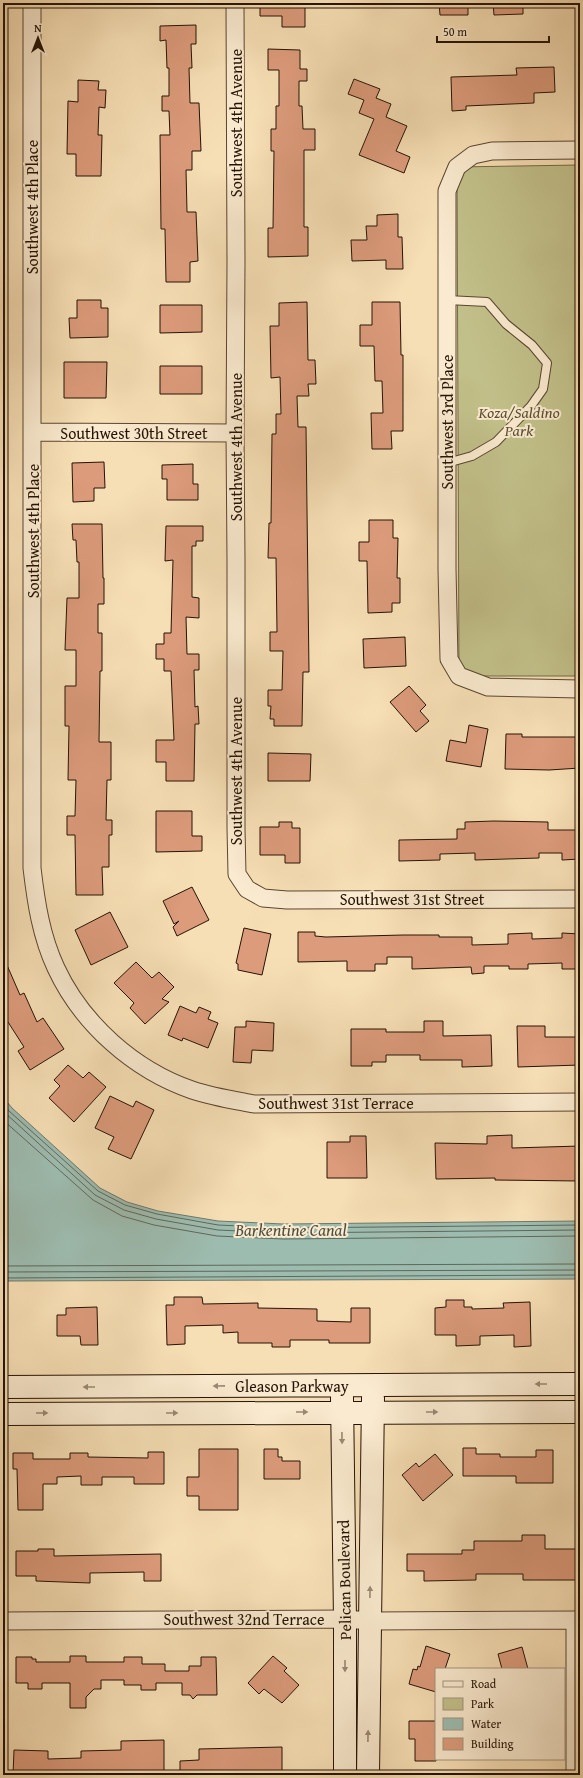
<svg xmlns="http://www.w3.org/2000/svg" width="583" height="1778" font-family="'Gentium Book Plus',serif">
	<rect width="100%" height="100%" fill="#f7dfb5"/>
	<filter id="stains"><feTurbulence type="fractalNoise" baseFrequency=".005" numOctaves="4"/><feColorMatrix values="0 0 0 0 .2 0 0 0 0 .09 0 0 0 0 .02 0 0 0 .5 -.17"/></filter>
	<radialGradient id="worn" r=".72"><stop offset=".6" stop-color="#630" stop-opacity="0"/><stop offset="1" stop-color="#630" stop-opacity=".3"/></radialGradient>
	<path fill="#c2c08a" stroke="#736a47" d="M580,165V676H459L457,167Z"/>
	<path fill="#9dbcb0" stroke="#6d786b" d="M3,1097L12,1108L100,1188L127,1202L158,1211L218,1221L283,1224L580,1221V1279L3,1281Z"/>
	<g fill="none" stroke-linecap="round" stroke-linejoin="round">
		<path stroke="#60685a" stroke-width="1" d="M3,1104L9,1111L98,1191L125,1205L157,1214L218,1225L283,1228L580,1225
			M3,1111L95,1195L124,1210L156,1219L218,1230L283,1233L580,1230
			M3,1120L93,1200L122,1216L154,1225L217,1236L283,1239L580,1236
			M3,1266L580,1264
			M3,1272L580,1270
			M3,1278L580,1275"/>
	</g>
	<path fill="#dc9b7b" stroke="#241304" d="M260,3H305V27H282V16H260Z
		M439,3H468V15H440Z
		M493,3H523V14L494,15Z
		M196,25V44H191L192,68H189L190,103H199L201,151H192V170H186L187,212H196L198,261L190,262V282H166L165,229H161L160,135H170L169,111H162V96H169V68H167L166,40L160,41V26Z
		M268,49L300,50V69H307V81H299V106H302L303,129H315V150H304V227H308V256L268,257V228H273L274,151H271V129H276V106H279V70H268Z
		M554,67L555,92L534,93V103L466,106V110L452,111L451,77L517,75L516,68Z
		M354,79L380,89L376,98L391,104L386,117L407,126L396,151L410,157L404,173L359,155L374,119L359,113L364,100L348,94Z
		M78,80L99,81L98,90H106L105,108L99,107L98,135H102L101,176H76V154H67L68,101L78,102Z
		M398,214V237H402L403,269H386V260L352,261L351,240H367L366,226H377V215Z
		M77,300H101V308H108V337L70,338L69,318H77Z
		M307,302L308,360H315L316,384H308L309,396H297L298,427H306L309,672H303L302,726H274V719H270L271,706H268V690H282L283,651H270V632H277L276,558H268L269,523H271L272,434H276V414H281L280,377L271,378L270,326H279V303Z
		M372,302H400L401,355H403V431H391L392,449H372L371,413H383L382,381H375L374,346H360V325H372Z
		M160,305H202V332L160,333Z
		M64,362H107L106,398H64Z
		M160,366H202V394H160Z
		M104,462L105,488H94V501L73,502L72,463Z
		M193,464V484H198V500H167V479H162V465Z
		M369,520H393V538H398L397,578H400V603H392V612L368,613L367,561H359V542H369Z
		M72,524H102L103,578H104V604H98V633H102V671H100L99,742H111V780H107L106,820H112V835H109V867H102L103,895H76L75,835H67V816H75L76,780H68L69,726H65V686H76V650H65L67,598H79V562H77L76,540H73Z
		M166,526H203V541H196V546H192V597L199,598V618L186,617L187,654H199V670H194L195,707L198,706L199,724H195L194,781H166V762H156V740H174L171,671H164V659H156V644H164V633H171L173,560L165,561Z
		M405,637L406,666L364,668L363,639Z
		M409,686L426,705L420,711L429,721L416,732L390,702Z
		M469,725L488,729L481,767L446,761L450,740L466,743Z
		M506,734H522V737H580V768L549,770L505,769Z
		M268,753L311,754L310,781H268Z
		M156,811H192V836H202V851L156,852Z
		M494,821L548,822V830H580V859L562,860V853H539V858L475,860V853L440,854V860L399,861V840L457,839V829H465V822Z
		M279,822H292V828H300V863H285V855H260V827H279Z
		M192,887L209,920L177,936L173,927L179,921L174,924L163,901Z
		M110,912L128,947L91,965L75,930Z
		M244,928L271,934L262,975L238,970V964L236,963Z
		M298,932H315V936L326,937L403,935H439V937H472V945L508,944V934L532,933V939L562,938V933L580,934V969H562V963L528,964V969H509V966H484V973L472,974L471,967L412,969V957H387V964H375V971H347V961L298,962Z
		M3,956L20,995L24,993L37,1022L43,1018L64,1049L30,1070L18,1051L24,1047L8,1022L3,1024Z
		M136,962L152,978L159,972L174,987L162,999L169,1002L145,1024L130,1008L134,1003L114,983Z
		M180,1006L196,1013L199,1007L211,1012L208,1019L218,1023L208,1048L183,1038L182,1041L168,1035Z
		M246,1021L274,1023L273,1051L252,1050L251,1063L233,1062L235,1027H246Z
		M424,1021H443V1036L491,1035L492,1066L462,1067V1060H420V1055H386V1062H372V1066H351V1029H386V1032H424Z
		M517,1026H545V1037H580V1065L518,1067Z
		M68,1065L83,1078L89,1072L106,1087L74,1122L49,1098L60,1086L54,1080Z
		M110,1096L133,1107L136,1101L154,1110L131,1159L108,1149L114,1137L95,1128Z
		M512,1135V1148L580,1146V1181L495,1180V1178L436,1179L435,1143L487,1144V1136Z
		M350,1136H366L367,1178H327V1142H350Z
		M174,1297H202L203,1304L258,1303V1308L317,1309V1321L351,1322V1308H370V1343H329V1340H290V1347H272V1343H238V1332L223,1333V1325L185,1326V1344L167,1345L166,1305H174Z
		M446,1300H464V1307H472V1309L504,1308L503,1303L530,1302L531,1346L514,1347V1335L480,1336V1345L456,1346V1335H435V1308L446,1307Z
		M97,1307L98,1345H81L80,1336H57V1315H66V1308Z
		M463,1448H476V1454H500V1457H536V1450H553V1483H516V1476H463Z
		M199,1449H238V1510H199V1496H187V1477H199Z
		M264,1449H278V1457H282V1461H300V1479H264Z
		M148,1452H164V1484H134V1477H102V1485H81V1476L57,1477V1484H43V1510H18L17,1469H13V1453H33V1459H70V1453H88V1457L148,1458Z
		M435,1454L453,1475L423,1501L402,1475L416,1463L419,1467Z
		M522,1535H545V1549H580V1580H523V1574H476V1580L424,1581V1571H407V1554H462V1550H474V1541H522Z
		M38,1549H54V1556L161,1554V1581H144V1572L90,1573V1583L36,1581V1576H16V1551H38Z
		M426,1646L450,1654L445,1669H436V1692L409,1684L413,1669L417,1670L418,1666L420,1667Z
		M522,1647L528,1669H502L498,1654Z
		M70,1656H86V1662H124V1657H142V1664H165V1671H189V1666H201V1657H216L217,1695H197L193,1699L190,1695H182V1683H156V1690H141V1685H124V1680H101V1689H94L86,1697V1708H70V1683H42V1689H28V1683H16V1657H32V1659H36V1662H70Z
		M273,1656L287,1668L284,1671L299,1685L282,1703L264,1689L259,1694L248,1683Z
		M409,1721H436V1761H415V1739H409Z
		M164,1740V1771L139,1772V1775H13L14,1750L48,1751V1759L81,1758V1751L121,1750V1741Z
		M282,1747V1775H180V1761L199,1760V1749Z"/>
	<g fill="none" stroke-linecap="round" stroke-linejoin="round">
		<g stroke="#594630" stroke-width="10">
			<path id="lane" d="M447,300L487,302L506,324L532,345L547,363L543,389L531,406L496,442L472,456L447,463"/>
		</g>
		<g stroke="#594630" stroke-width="19">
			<path id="street" d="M32,3V868C36,902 41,936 56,968C82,1024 134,1070 192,1090C213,1097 233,1100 254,1104L580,1102
				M235,3L236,262L235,433L236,560V828L237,874L247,889L263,898L287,900L580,899
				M580,150L492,151L473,155L457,167L447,191V569L449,659L459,676L488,687L580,689
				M33,432L235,433
				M575,1620V1775
				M3,1621L345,1619L370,1621L580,1620"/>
		</g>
		<g stroke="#241304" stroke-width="24">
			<path id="secondary" d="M3,1387C195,1386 388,1385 580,1384
				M342,1398L345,1619V1775
				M3,1414L580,1412
				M368,1775L373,1398"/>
		</g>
		<use href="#lane" stroke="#faeacf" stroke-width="8"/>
		<use href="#street" stroke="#faeacf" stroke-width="17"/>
		<use href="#secondary" stroke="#faeacf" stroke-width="22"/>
	</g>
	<defs><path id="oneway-solid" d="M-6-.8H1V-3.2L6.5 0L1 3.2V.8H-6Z"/></defs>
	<g fill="#9a8974">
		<use href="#oneway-solid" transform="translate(541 1384) rotate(180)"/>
		<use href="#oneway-solid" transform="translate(219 1386) rotate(179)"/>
		<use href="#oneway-solid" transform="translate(89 1387) rotate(180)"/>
		<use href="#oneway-solid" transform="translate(302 1412)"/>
		<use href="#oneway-solid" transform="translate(432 1412)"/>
		<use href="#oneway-solid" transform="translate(42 1413)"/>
		<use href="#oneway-solid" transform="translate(172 1413)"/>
		<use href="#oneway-solid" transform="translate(342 1438) rotate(89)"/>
		<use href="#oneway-solid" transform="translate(370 1592) rotate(-89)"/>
		<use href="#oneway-solid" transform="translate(345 1666) rotate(90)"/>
		<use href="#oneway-solid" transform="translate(368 1736) rotate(-89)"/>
	</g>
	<g text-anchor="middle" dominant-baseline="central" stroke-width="4" stroke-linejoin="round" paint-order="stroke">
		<g font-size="16" fill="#241304" stroke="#faeacf">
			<text transform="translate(236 123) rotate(-90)">Southwest 4th Avenue</text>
			<text transform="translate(32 207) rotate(-90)">Southwest 4th Place</text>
			<text transform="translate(447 422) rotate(-90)">Southwest 3rd Place</text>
			<text x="134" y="433">Southwest 30th Street</text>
			<text transform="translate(236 447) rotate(-90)">Southwest 4th Avenue</text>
			<text transform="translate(33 531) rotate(-90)">Southwest 4th Place</text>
			<text transform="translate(236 771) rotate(-90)">Southwest 4th Avenue</text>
			<text x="412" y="899">Southwest 31st Street</text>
			<text x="336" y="1103">Southwest 31st Terrace</text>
			<text x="292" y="1386">Gleason Parkway</text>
			<text transform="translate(344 1580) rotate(-91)">Pelican Boulevard</text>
			<text x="244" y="1619">Southwest 32nd Terrace</text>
		</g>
		<g font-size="16" font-style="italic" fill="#5b5033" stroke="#faeacf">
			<text x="519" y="412">Koza/Saldino<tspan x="519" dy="18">Park</tspan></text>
		</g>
		<g font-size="17" font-style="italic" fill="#4e4e40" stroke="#faeacf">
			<text x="291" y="1229">Barkentine Canal</text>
		</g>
	</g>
	<rect width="583" height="1778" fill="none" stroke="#f7dfb5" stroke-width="16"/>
	<rect x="4" y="4" width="575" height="1770" fill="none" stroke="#241304" stroke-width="2"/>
	<rect x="8" y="8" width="567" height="1762" fill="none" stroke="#241304"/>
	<rect x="435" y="1668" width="130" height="92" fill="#faeacf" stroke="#a4947e"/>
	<rect x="443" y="1681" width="20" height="6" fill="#faeacf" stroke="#a4947e"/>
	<text x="471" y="1688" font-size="12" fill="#241304">Road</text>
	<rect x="443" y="1698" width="20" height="12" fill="#c2c08a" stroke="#a4947e"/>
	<text x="471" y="1708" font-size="12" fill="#241304">Park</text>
	<rect x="443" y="1718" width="20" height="12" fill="#9dbcb0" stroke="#a4947e"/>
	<text x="471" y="1728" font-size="12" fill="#241304">Water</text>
	<rect x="443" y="1738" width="20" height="12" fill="#dc9b7b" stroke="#a4947e"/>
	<text x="471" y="1748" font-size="12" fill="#241304">Building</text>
	<g transform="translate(38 38)" stroke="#faeacf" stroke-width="3" paint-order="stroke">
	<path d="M0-3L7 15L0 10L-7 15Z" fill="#241304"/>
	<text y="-6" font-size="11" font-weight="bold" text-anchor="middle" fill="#241304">N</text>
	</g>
	<path d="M437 36v6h112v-6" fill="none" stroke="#241304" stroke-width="2"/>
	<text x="443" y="36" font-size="12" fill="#241304" stroke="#faeacf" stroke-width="3" paint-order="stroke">50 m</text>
	<rect width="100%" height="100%" filter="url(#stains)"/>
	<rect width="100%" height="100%" fill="url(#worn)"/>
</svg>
